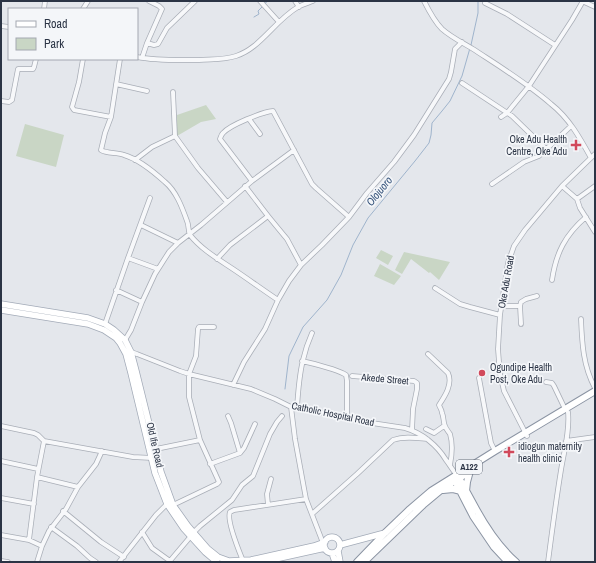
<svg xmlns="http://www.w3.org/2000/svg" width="596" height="563" font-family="'Archivo Narrow',sans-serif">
	<rect width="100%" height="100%" fill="#e4e7ec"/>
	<path fill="#c9d6c5" d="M206,105L216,119L201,122L177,136V115Z
		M25,124L64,135L56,167L16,156Z
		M381,250L393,256L388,265L376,258Z
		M404,252L450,262L439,280L430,272L429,273L411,259L402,274L395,270Z
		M380,264L401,276L394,285L374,276Z"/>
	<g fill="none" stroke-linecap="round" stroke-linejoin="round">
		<path stroke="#9fb4cc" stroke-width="1" d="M264,4L268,1
			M254,17L259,14L258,11L262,7
			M471,45L478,13V1
			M285,389L289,356L303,327L327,300L341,275L353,245L368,218L415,161L429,143L431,135L432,123L442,111L450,101L462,76L470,48"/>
		<g stroke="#a9aeb7" stroke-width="5.5">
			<path id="minor" d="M260,1L279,22
				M295,1L299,7
				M424,1C429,11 434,21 442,29C451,37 463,43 473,49C499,66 527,83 551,104C569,118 580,138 591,158
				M582,1L595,7
				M485,3L507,14L555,45
				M44,9L45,1
				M83,9L88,1
				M1,26L9,27
				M147,43L154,45L158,44L167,28L195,1
				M137,57C157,61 178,60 199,60C211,59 224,60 236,56C242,54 249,50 254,46C269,34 281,17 298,7C303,4 308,3 313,1
				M142,58L147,43L162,9L159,6L149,1
				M83,59L79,82L72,107L74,110L111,117
				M120,59L111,117L105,133L101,150C107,154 117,152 124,155C138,159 154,172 165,182C176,191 182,207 187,221C189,225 188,231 190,235C201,249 218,259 233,269C248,279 263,290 278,300
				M462,83L512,116L546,149
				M116,84L147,91
				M173,92L175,136L198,168L227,202
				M1,101L9,102L12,100L18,69H33L34,67L36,59
				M501,117L507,113L529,86L572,20L583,1
				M249,119L260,134
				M135,160L152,147L175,136
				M252,181L220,139C221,136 221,135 223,133C230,125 262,112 273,111L312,184L316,188L349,217
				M492,184L524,162L539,156L571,126
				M245,186L268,216L282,233L287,239L301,265
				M562,186L577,199L580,208L595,232
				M577,199L595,186
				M141,225L178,243
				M128,258L158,269
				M217,259L230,245L268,216
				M552,280C556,253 565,235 586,217
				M435,288L460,304L470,307L500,315
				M116,290L142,302
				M502,306H520
				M581,319C582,343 583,366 595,388
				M105,324L128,258L150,198
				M521,324L520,306L521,302L526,299L537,296
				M125,340L131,330L142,302L155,274L169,252L178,243L201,225L252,181L294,150
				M131,352L137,354L180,371L189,374L251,389L275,399L291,407L297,408L324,413L352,420L405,428C422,433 437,445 446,460C450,465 452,470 457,475
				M428,354L448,373C453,384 445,396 439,405C440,408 442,410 442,413C444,417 443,422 445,426C446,429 448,431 450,434C453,444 452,455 450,465
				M302,361C314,364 337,369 346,375L347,381V419
				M352,376L414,381L417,383V389L413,409L412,430
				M479,378L491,443L495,451
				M546,382L552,383L554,386L565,409
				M233,385L244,362L265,329L278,300L289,281L301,265L322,245L349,217L367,193L394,162L414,135L449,79L451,72L455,49L462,42
				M291,407L295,439L306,499L323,543
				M297,408C298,392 299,376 303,360C305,351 308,342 312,333
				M228,416L231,423L240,453
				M1,426L34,433L38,435L44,441L133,457L152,458
				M426,429L434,433L444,426
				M527,436L504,391L500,374L499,362L498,349L500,315L508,263L514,246L525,230L562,186L595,154
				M566,441L595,437
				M156,449L200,440
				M1,461L38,469
				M210,464L240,453L244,448L255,424
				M37,477L78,487
				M1,498L34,504
				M173,505L217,484L219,482L200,440L189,397V374L196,356L198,329L199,327H214
				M268,505L267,494L271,479
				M63,511L101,542L124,557
				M312,514L357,474L393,440C404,436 416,438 427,439
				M51,527L77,546L90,558L96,562
				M142,532L152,548L170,561
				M194,532L200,526L232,500L242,485L253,476L270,434L277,422L282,416
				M1,535L29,540L42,546
				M29,540L37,477L44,441
				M1,561L8,562
				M243,561C239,551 226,520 230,512L234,510L306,499
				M37,562L42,546L49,531L66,509L78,487L96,464L102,451
				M119,562L156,515L167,504
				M169,562L191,536
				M548,562C552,531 556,501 561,470C564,451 570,431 568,412"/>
		</g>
		<g stroke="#a3abb8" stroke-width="7">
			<path id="major" d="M1,304L88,318L105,324L114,330L125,340L131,352L136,371L161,472L173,505L188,526L208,549L218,557L229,561L251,560L314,546L325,542
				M1,310L88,324L104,330L116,338L120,343L126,354L131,373L155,473L167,504L184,529L205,552L217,562
				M324 545a8 8 0 1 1 16 0a8 8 0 1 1-16 0Z
				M340,545L385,533
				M338,551L340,562
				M332,553L335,562
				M262,562L325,548"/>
		</g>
		<g stroke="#8b94a3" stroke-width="8">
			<path id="highway" d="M458,476C464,487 470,498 476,509C487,529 499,547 516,562
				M454,479L473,516L494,547L508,562
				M443,490L453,489L461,491
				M466,491L467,482L470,471
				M357,562L385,533L410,509L431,491L495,451L595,391
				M364,562L423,505L441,490L475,468"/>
		</g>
		<use href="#minor" stroke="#f7f8fa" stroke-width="4"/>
		<use href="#major" stroke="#fff" stroke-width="5.5"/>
		<use href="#highway" stroke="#fff" stroke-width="6"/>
	</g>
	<g fill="#d1495b" stroke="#f4f6f9" stroke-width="1.5">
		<path d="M574 139h4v4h4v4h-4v4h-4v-4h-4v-4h4z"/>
		<circle cx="482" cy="373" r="4"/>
		<path d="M507 446h4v4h4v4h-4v4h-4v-4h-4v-4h4z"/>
	</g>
	<g text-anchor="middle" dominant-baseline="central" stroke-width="3.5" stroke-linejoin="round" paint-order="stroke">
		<rect fill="#f4f6f9" stroke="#676e7b" stroke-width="1" x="456" y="460" width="26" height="14" rx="3"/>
		<g font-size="9" font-weight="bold" fill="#2b3445">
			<text x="469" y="467">A122</text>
		</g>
		<g font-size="10" fill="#2b3445" stroke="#f4f6f9" text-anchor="start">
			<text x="567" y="139" text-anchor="end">Oke Adu Health<tspan x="567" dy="12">Centre, Oke Adu</tspan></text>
			<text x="490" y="367">Ogundipe Health<tspan x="490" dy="12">Post, Oke Adu</tspan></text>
			<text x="518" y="446">idiogun maternity<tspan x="518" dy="12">health clinic</tspan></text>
		</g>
		<g font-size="10" fill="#2b3445" stroke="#f4f6f9">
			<text transform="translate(506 282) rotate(-80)">Oke Adu Road</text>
			<text transform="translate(385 379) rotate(5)">Akede Street</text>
			<text transform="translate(333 414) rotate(12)">Catholic Hospital Road</text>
			<text transform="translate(155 445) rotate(77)">Old Ife Road</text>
		</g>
		<g font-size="11" font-style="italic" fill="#34527a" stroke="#f4f6f9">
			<text transform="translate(379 191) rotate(-51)">Olojuoro</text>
		</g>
	</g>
	<rect width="596" height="563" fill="none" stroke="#2b3445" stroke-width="4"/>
	<rect x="8" y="8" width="130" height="52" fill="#f4f6f9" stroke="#a4a8b1"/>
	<rect x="16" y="21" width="20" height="6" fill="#ffffff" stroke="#a4a8b1"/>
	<text x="44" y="28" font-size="12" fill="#2b3445">Road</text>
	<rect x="16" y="38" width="20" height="12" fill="#c9d6c5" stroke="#a4a8b1"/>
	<text x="44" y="48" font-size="12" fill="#2b3445">Park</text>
</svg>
